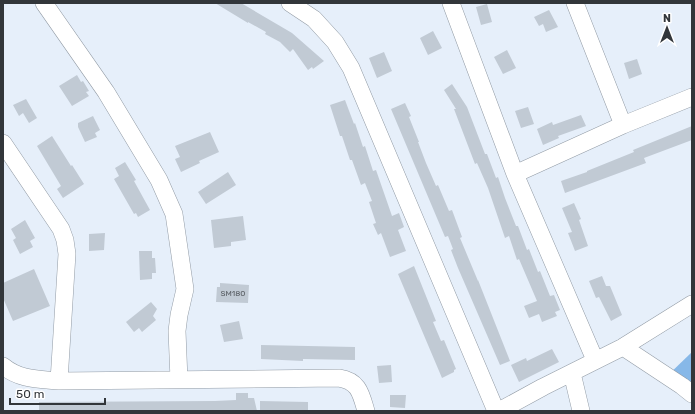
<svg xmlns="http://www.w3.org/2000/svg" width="695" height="414" font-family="Rubik,sans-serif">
	<rect width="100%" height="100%" fill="#e6effa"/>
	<path fill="#87b8e8" d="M692,352V400L664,379Z"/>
	<path fill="#c1cad4" d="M215,3H241L292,33L324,61L313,69L312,67L308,70L293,49L290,52L280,42L265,34L266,32L248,22V23Z
		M487,4L492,22L481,25L476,7Z
		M549,10L558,27L546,32L543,24L539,26L534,17Z
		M433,31L442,48L428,55L420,38Z
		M507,50L516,68L503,74L494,57Z
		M384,52L392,71L377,78L369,58Z
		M637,59L642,74L629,79L624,63Z
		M77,75L81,82L83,81L89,91L86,92L89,96L72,106L59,86Z
		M452,84L467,107L485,154H487L496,178L498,177L505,198L516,226H518L527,250L529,249L538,272L540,271L550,296L554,295L560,310L555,312L557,316L542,322L539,314L529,318L524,306L537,301L519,259L517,260L509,236L505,238L488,188L477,163L475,164L454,109H456L444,90Z
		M26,99L37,118L29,123L23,113L19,116L13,105Z
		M345,100L354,124L355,123L363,147L365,146L373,171L376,170L392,216L399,213L404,227L398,230L406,251L390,257L381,233L378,235L373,224L376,223L369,202L372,201L365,183L361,185L352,160H350L342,136H340L330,105Z
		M405,103L411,116L409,117L419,142H418L426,163L436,186L438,185L449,211L452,210L462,237L460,238L478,281V280L510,361L500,365L458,268L451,250L453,249L448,236L445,237L391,109Z
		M528,107L534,124L521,128L515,111Z
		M581,115L586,126L558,136L559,138L543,145L537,129L552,122L553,125Z
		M93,116L100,130L95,133L97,137L85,142L78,127V123Z
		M692,126V140L644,158L646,163L565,193L561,181L587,172V171L634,152L633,150Z
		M210,132L219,152L199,161L200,163L181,172L175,159L180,157L175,146Z
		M52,136L71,166L72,165L84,184L63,198L57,189L61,186L37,146Z
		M125,162L136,180L134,181L150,210L138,217L136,213L134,214L114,179L119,176L115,168Z
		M228,172L236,185L206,204L198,192Z
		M574,203L581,219L579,220L588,246L575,251L568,233L572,232L562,208Z
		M243,216L246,240L231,242V246L214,248L211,220Z
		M25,220L35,238L30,241L33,247L20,254L13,240L16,238L11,229Z
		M105,233L104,250L89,251V234Z
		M139,251H152V258H155L156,273H152V279L140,280Z
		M414,266L436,321L433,322L441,341L444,340L456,369L454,370V372L442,378L398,274Z
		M34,269L50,306L13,321L3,298V283Z
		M602,276L606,286H610L622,315L611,321L599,297L596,298L589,281Z
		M220,283L249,285L248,303L216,302L217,287H220Z
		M151,302L157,309L153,316L156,320L142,332L139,328L134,332L126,322Z
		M239,321L243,339L224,342L220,325Z
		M261,345L355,347V360L303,359V361L261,359Z
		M552,349L559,362L519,382L511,365L526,358L527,361Z
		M391,365L392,382L379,383L377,366Z
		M236,393H248V398H254L257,411H39V402L215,401L236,400Z
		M390,395H406L405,408L390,407Z
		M260,401L308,402V411H260Z"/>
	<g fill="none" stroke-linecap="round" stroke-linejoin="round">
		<g stroke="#929ba5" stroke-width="18">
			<path id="minor" d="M44,3L106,92L159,180L174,214L185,289L179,315L177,331L179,380
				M290,3L314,19L335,42L351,68L496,411
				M451,3L515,174L595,360
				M575,3L623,125
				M3,143L61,229L65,240L67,254L59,381
				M515,174L623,125L692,97
				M623,347L682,386L692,394
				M3,366C20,380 38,379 59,381L339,378C359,381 361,394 366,411
				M572,373L581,411
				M499,411L543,387L623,347L692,304"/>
		</g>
		<use href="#minor" stroke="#fff" stroke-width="17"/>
	</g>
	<g text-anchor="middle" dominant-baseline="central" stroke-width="3.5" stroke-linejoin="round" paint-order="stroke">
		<g font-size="8" fill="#565b60">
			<text x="233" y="293">SM180</text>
		</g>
	</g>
	<rect width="695" height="414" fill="none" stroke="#32363a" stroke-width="8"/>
	<g transform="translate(667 28)" stroke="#ffffff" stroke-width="3" paint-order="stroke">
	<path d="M0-3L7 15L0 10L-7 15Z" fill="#32363a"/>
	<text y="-6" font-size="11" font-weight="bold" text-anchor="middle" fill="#32363a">N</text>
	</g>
	<path d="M10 398v6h95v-6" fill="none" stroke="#32363a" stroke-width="2"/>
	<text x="16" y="398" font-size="12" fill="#32363a" stroke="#ffffff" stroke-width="3" paint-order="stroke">50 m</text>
</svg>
